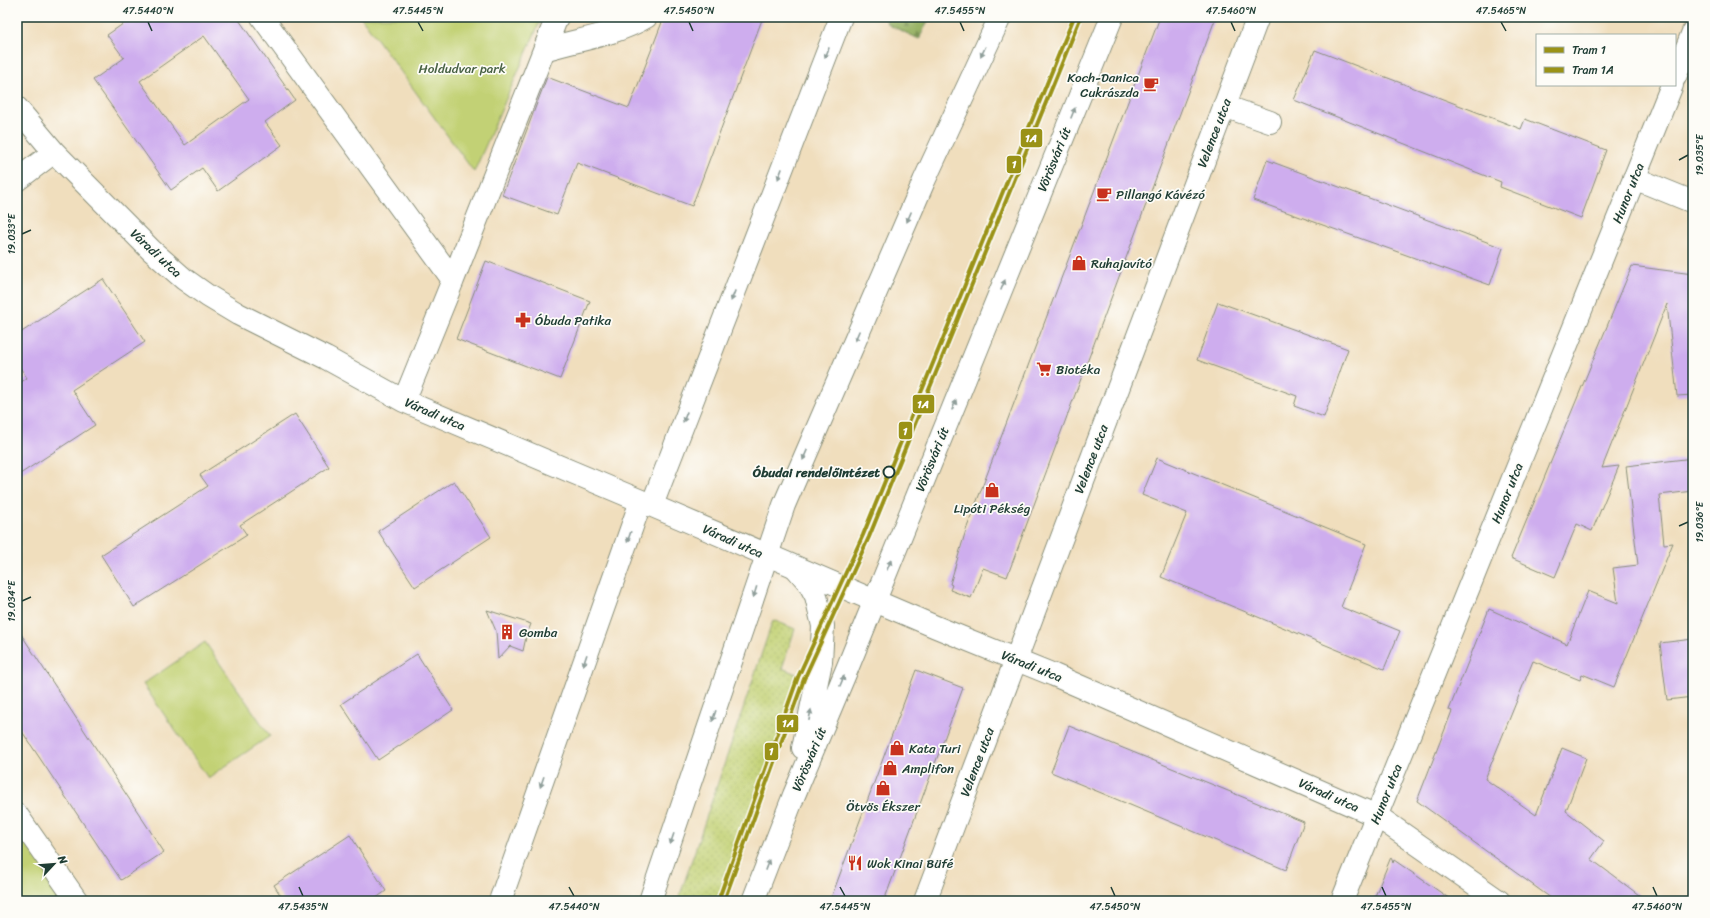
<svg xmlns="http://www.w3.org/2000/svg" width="1710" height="918" font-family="Sriracha,sans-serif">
	<defs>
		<pattern id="grass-dots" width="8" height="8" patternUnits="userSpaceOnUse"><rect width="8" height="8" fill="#c2d174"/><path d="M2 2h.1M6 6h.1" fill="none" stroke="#a6b465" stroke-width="1.8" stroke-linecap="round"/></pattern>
		<pattern id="forest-firs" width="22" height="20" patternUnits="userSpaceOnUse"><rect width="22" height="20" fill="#99b366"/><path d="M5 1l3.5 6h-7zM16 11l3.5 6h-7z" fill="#7c9355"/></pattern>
	</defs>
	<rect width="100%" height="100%" fill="#fdfcf7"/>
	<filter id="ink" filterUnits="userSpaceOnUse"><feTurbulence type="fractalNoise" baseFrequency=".025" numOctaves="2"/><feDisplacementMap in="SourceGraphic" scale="8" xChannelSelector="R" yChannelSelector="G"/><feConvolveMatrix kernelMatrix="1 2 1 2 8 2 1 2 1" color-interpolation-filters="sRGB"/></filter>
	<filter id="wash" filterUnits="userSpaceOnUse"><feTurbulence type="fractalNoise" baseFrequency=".012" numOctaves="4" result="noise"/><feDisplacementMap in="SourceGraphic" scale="16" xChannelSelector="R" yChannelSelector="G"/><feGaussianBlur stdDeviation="0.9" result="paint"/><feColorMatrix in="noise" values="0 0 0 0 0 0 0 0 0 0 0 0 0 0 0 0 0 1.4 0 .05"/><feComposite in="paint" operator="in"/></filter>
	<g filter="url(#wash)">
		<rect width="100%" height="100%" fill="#f0debd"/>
		<path fill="url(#grass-dots)" stroke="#708754" d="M773,620L795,629L782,668L806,678L721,901H678Z"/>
		<path fill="url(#forest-firs)" stroke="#5c784d" d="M884,17H930L919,39L889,25Z"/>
		<path fill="#c2d174" stroke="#708754" d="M361,17H542L474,172Z
			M205,642L270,736L208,778L143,684Z
			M30,833L77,901H17V842Z"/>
		<g id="blocks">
			<path fill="#ceadee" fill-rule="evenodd" d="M133,17H237L295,100L265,122L282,145L218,191L202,168L171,190L93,80L124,58L107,35ZM204,36L249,99L185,145L140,81Z
				M664,17H763L692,206L577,163L557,215L502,195L547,77L629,108Z
				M1160,17H1216L1007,577L983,568L971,598L950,590L952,585L950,584L966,530Z
				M1315,50L1521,129L1525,119L1606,150L1581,218L1500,187L1501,182L1294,100Z
				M1267,160L1503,248L1490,285L1253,200Z
				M486,261L590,301L560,379L456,339Z
				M1632,266L1693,274V395L1677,396L1667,304L1602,468L1619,466L1592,531L1577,524L1555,577L1511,558Z
				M103,279L145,342L72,390L95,425L17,476V385L27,378L17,363V335Z
				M1218,302L1348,349L1324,417L1294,406L1297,396L1197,360Z
				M295,414L329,467L240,525L247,535L134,607L101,555L208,486L200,475Z
				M1157,458L1366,544L1341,607L1400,631L1384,669L1161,577L1187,513L1142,495Z
				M1693,458V491L1659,495L1664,544L1673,543L1614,687L1582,674L1580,680L1533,661L1485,779L1536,815L1562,748L1586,758L1566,811L1604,841L1591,859L1647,901H1555L1417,801L1452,711L1449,710L1489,609L1567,644L1588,591L1618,603L1613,568L1638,565L1626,466Z
				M454,481L491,537L415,587L378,531Z
				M487,610L531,624L526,637L523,651L510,646L498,659L496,631Z
				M17,628L164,852L121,880L17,724Z
				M1693,639V697L1667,700L1660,643Z
				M417,654L453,710L378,760L341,704Z
				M916,670L963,688L884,901H830Z
				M1069,726L1304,822L1286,870L1051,772Z
				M350,835L386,891L372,901H284L274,885Z
				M1391,857L1393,863L1394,860L1453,901H1373Z"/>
		</g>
	</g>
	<g filter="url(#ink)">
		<use href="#blocks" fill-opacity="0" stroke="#888e78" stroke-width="1"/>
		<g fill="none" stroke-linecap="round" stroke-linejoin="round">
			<g stroke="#888e78" stroke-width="24">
				<path id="minor" d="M262,17L453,280L404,401
					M544,50C578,39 614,36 646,17
					M1675,77L1693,32
					M1224,106L1270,122
					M17,108L54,152L151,250L184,279L208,296L238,314L326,358L404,401L641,501L936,627L1054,675L1377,816L1499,901
					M1634,178L1693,202
					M17,180L54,152
					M453,280L557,17
					M652,505L841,17
					M17,815L77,901
					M500,901L641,501
					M925,901L1258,17
					M1342,901L1672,85"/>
			</g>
			<g stroke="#888e78" stroke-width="24">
				<path id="major" d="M796,568L809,583L816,596L823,626L821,662L803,748
					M650,901L784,505L924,181L1000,17
					M753,901L794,795L847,669L1112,17"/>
			</g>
			<use href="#minor" stroke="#fff" stroke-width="22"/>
			<use href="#major" stroke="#fff" stroke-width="22"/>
			<g stroke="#fdfcf7" stroke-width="7">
				<path id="tram-1" d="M718,901L798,677L863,535L1074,17"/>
			</g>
			<g stroke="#fdfcf7" stroke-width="7">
				<path id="tram-2" d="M724,901L804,679L869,537L1080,19"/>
			</g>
			<use href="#tram-1" stroke="#9a9217" stroke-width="4"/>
			<use href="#tram-2" stroke="#9a9217" stroke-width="4"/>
		</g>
		<defs><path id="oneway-solid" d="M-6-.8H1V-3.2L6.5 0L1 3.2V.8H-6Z"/></defs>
		<g fill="#8f9e9a">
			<use href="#oneway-solid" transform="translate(983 52) rotate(115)"/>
			<use href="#oneway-solid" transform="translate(827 53) rotate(111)"/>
			<use href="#oneway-solid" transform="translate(1073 113) rotate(-68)"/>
			<use href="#oneway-solid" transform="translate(780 174) rotate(111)"/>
			<use href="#oneway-solid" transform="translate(909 217) rotate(113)"/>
			<use href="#oneway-solid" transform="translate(1003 285) rotate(-68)"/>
			<use href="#oneway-solid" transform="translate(733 296) rotate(111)"/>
			<use href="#oneway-solid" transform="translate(857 336) rotate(113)"/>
			<use href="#oneway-solid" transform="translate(954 405) rotate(-68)"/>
			<use href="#oneway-solid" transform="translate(685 417) rotate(111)"/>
			<use href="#oneway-solid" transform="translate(805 455) rotate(113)"/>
			<use href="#oneway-solid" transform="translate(629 537) rotate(109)"/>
			<use href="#oneway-solid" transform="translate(889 565) rotate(-68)"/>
			<use href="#oneway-solid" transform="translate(755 592) rotate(107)"/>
			<use href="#oneway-solid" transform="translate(585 660) rotate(109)"/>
			<use href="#oneway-solid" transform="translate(842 681) rotate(-67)"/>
			<use href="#oneway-solid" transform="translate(810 715) rotate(-79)"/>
			<use href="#oneway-solid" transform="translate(714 716) rotate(109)"/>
			<use href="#oneway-solid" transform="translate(542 782) rotate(109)"/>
			<use href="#oneway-solid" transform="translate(672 839) rotate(109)"/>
			<use href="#oneway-solid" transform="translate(767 865) rotate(-69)"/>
		</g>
	</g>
	<path fill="none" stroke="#1f3d34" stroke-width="1.5" d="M148,22L152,31M418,22L423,31M689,22L693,31M960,22L964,31M1231,22L1235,31M1501,22L1506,31M1679,160L1688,155M22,234L31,230M1679,526L1688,522M22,601L31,597M299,887L303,896M569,887L574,896M840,887L845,896M1111,887L1115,896M1382,887L1386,896M1653,887L1657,896"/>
	<defs>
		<g id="cafe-bare" transform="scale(1.2)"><path d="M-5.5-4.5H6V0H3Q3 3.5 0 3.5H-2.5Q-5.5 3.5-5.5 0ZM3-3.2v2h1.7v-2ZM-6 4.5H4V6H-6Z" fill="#c8321e" stroke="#fdfcf7" stroke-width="2.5" paint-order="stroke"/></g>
		<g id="shop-bare" transform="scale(1.2)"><path d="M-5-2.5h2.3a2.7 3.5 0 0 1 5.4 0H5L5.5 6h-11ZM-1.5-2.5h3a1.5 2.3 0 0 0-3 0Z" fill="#c8321e" stroke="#fdfcf7" stroke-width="2.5" paint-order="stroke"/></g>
		<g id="pharmacy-bare" transform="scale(1.2)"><path d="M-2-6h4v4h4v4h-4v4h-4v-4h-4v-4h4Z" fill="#c8321e" stroke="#fdfcf7" stroke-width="2.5" paint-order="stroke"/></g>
		<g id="supermarket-bare" transform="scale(1.2)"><path d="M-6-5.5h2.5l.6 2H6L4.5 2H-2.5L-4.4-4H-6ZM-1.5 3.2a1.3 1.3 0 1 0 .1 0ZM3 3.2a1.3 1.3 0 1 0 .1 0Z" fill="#c8321e" stroke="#fdfcf7" stroke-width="2.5" paint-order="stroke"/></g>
		<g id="building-bare" transform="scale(1.2)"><path d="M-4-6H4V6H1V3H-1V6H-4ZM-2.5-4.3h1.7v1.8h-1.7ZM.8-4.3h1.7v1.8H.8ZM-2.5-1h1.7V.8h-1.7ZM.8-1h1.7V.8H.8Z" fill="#c8321e" stroke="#fdfcf7" stroke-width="2.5" paint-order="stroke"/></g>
		<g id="restaurant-bare" transform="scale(1.2)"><path d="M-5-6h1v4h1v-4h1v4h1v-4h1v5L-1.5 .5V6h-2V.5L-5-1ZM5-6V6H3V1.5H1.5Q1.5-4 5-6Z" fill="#c8321e" stroke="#fdfcf7" stroke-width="2.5" paint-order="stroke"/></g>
	</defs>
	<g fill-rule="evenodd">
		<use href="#cafe-bare" x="1151" y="84"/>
		<use href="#cafe-bare" x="1104" y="194"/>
		<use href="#shop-bare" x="1079" y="263"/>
		<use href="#pharmacy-bare" x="523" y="320"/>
		<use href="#supermarket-bare" x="1044" y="369"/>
		<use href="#shop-bare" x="992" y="490"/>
		<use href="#building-bare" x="507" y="632"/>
		<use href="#shop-bare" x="897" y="748"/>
		<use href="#shop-bare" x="890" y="768"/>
		<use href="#shop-bare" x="883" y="788"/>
		<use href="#restaurant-bare" x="855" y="863"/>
	</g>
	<circle fill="#fdfcf7" stroke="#1f3d34" stroke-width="2" cx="889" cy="472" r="5.5"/>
	<g text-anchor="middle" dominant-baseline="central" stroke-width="3.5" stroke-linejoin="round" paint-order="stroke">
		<g font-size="13" fill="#486244" stroke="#fdfcf7">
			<text x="462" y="68">Holdudvar park</text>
		</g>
		<g font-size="13" fill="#1f3d34" stroke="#fdfcf7" text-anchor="start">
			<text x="1139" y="77" text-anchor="end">Koch-Danica<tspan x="1139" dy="15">Cukrászda</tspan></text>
			<text x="1116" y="194">Pillangó Kávézó</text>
			<text x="1091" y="263">Ruhajavító</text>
			<text x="535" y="320">Óbuda Patika</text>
			<text x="1056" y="369">Biotéka</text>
			<text x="992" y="508" text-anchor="middle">Lipóti Pékség</text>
			<text x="519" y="632">Gomba</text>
			<text x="909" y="748">Kata Turi</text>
			<text x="902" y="768">Amplifon</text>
			<text x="883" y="806" text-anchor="middle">Ötvös Ékszer</text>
			<text x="867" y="863">Wok Kinai Büfé</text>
		</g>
		<g font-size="13" fill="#1f3d34" stroke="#fdfcf7">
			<text transform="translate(1214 133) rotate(-69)">Velence utca</text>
			<text transform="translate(1054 159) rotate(-68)">Vörösvári út</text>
			<text transform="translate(1628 193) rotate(-68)">Hunor utca</text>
			<text transform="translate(156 253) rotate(43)">Váradi utca</text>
			<text transform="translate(435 414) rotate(23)">Váradi utca</text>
			<text transform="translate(932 459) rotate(-68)">Vörösvári út</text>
			<text transform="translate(1091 459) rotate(-69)">Velence utca</text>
			<text transform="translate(1507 493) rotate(-68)">Hunor utca</text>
			<text transform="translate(733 541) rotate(24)">Váradi utca</text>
			<text transform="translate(1032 666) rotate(22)">Váradi utca</text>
			<text transform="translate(809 759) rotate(-67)">Vörösvári út</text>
			<text transform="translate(977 762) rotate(-69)">Velence utca</text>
			<text transform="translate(1386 794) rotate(-68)">Hunor utca</text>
			<text transform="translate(1329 795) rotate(24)">Váradi utca</text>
		</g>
		<g font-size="13" font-weight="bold" fill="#1f3d34" stroke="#fdfcf7" text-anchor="end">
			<text x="880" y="472">Óbudai rendelőintézet</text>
		</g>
	</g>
	<g stroke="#fdfcf7" stroke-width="1.5">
		<rect x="1020" y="128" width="23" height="20" rx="4" fill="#9a9217"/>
		<rect x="1006" y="155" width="16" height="19" rx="4" fill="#9a9217"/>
		<rect x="912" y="394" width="23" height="20" rx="4" fill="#9a9217"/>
		<rect x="898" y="421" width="15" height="19" rx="4" fill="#9a9217"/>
		<rect x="776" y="714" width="23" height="19" rx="4" fill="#9a9217"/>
		<rect x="764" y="742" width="15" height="19" rx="4" fill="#9a9217"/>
	</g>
	<g font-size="11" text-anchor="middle" font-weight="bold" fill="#fff">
		<text x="1031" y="142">1A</text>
		<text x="1014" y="168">1</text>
		<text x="923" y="408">1A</text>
		<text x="905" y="435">1</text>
		<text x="788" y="727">1A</text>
		<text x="771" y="755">1</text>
	</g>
	<rect width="1710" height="918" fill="none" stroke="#fdfcf7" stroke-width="44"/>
	<rect x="1536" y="34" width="140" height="52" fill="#fdfcf7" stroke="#a4b0a9"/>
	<rect x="1544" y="47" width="20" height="6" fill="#9a9217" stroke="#a4b0a9"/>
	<text x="1572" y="54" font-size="12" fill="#1f3d34">Tram 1</text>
	<rect x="1544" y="67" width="20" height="6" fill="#9a9217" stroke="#a4b0a9"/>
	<text x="1572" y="74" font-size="12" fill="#1f3d34">Tram 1A</text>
	<g transform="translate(54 864) rotate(64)" stroke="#fdfcf7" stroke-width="3" paint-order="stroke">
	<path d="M0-3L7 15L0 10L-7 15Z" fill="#1f3d34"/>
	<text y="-6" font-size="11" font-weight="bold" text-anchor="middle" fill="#1f3d34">N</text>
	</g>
	<rect x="22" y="22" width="1666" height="874" fill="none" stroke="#1f3d34" stroke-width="1.5"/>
	<g font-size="10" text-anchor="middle" fill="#1f3d34">
		<text x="148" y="14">47.5440°N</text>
		<text x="418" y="14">47.5445°N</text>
		<text x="689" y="14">47.5450°N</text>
		<text x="960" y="14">47.5455°N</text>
		<text x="1231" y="14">47.5460°N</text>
		<text x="1501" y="14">47.5465°N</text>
		<text transform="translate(1699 155) rotate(-90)" y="4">19.035°E</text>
		<text transform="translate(11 234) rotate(-90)" y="4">19.033°E</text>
		<text transform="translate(1699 522) rotate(-90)" y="4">19.036°E</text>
		<text transform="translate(11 601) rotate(-90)" y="4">19.034°E</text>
		<text x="303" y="910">47.5435°N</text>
		<text x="574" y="910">47.5440°N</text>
		<text x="845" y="910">47.5445°N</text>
		<text x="1115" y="910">47.5450°N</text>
		<text x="1386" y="910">47.5455°N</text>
		<text x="1657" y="910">47.5460°N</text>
	</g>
</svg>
